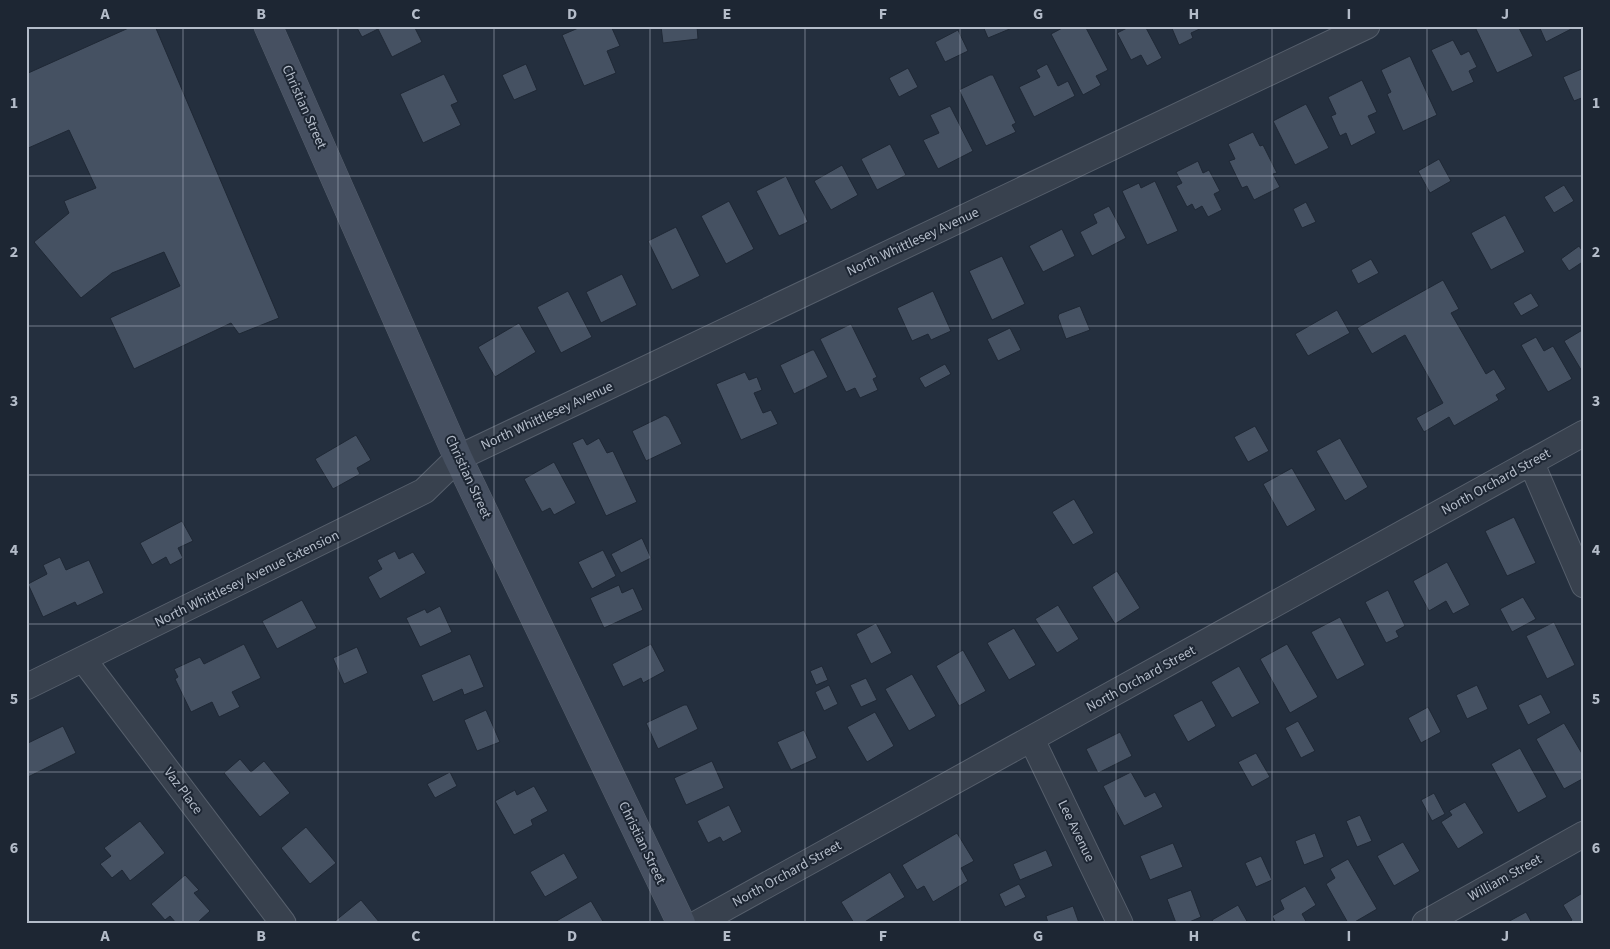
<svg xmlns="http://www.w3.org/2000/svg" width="1610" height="949" font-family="'Source Sans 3',sans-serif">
	<rect width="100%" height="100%" fill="#242f3e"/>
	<path fill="#455162" stroke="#1f2835" d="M133,26H155L279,318L239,334L231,323L134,369L110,318L180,286L164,252L112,273L81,298L34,242L69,213L64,201L96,188L69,130L26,149V74Z
		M356,26H414L422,42L392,57L378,29L362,37Z
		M583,26H611L620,46L607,51L616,73L584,86L562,35Z
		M661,26H697L698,39L663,43Z
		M983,26H1011L1012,28L988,38Z
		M1066,26H1085L1108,70L1096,76L1101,85L1083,95L1051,34Z
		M1131,26H1145L1162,58L1147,66L1141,55L1131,60L1117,33Z
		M1171,26H1206L1191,33L1193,38L1179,45Z
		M1502,26L1503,28L1518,26L1533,56L1497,73L1475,27Z
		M1539,26H1577L1546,42Z
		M958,30L968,51L945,62L935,42Z
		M1453,40L1461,55L1469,51L1477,67L1469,71L1474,82L1452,92L1431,50Z
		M1410,56L1437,115L1403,131L1387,94L1391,92L1381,70Z
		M526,64L537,90L514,100L502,75Z
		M1047,64L1058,86L1068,81L1075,96L1034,117L1019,87L1040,77L1036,70Z
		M908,68L918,87L899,97L889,78Z
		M1584,68V97L1574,101L1563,77Z
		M444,74L458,102L451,105L461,125L423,143L400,94Z
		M990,75H993L1016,123L1012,125L1016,132L986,146L959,90Z
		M1362,80L1377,112L1368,116L1376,133L1351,146L1346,133L1340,136L1331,116L1336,114L1328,97Z
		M1306,104L1329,148L1295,165L1273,121Z
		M950,106L973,151L938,169L923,140L939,133L930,115Z
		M1253,132L1260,146L1263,145L1277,173L1273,174L1280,187L1254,200L1247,186L1242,188L1229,161L1235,159L1228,144Z
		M890,144L906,175L877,190L861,159Z
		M1439,159L1451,181L1430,193L1418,171Z
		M1198,161L1203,173L1209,170L1220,191L1214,194L1222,210L1208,217L1202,206L1195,210L1192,204L1187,207L1176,186L1182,183L1176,172Z
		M842,165L858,195L831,210L814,181Z
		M786,176L808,222L779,236L756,191Z
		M1155,181L1178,231L1147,245L1122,191L1139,183L1141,188Z
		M1564,185L1574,201L1554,213L1544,197Z
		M729,201L754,249L726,264L701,216Z
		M1306,202L1316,222L1302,228L1293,209Z
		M1109,206L1126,238L1092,256L1080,232L1097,223L1093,214Z
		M1505,215L1525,252L1491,270L1471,233Z
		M676,227L700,276L672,290L648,241Z
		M1062,229L1075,256L1043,272L1029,246Z
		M1579,246L1584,253V261L1569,271L1561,259Z
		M1002,256L1025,304L992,320L969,271Z
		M1371,259L1379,273L1358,284L1351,270Z
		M622,274L637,305L601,323L586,292Z
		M1443,280L1459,309L1451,313L1486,374L1494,369L1506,389L1496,395L1499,400L1454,426L1449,417L1424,432L1416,418L1443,403L1405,335L1372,354L1357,328Z
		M568,291L592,337L561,353L537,307Z
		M933,291L951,331L931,340L928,334L912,341L897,308Z
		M1531,293L1539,306L1521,316L1513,303Z
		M1080,306L1090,330L1066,339L1058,317L1059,314Z
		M1337,310L1350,333L1308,356L1295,334Z
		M519,323L536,352L495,377L478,347Z
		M851,324L877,377L873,379L878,390L860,398L855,388L846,392L820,339Z
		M1010,328L1021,350L998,361L987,339Z
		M1584,329V373H1583L1564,341Z
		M1536,337L1544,351L1553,346L1572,379L1548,392L1521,345Z
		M812,350H814L828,377L794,394L780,365Z
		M945,364L951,374L925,388L919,378Z
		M745,372L749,380L757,377L762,390L754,393L763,413L771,410L778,424L741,440L716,384Z
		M665,415L669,418L682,444L646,461L632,431Z
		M1255,426L1269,451L1248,462L1234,437Z
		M356,435L371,460L357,468L360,474L333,489L315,459Z
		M583,438L587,445L599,438L607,453L613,451L637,502L606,516L572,443Z
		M1340,438L1368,487L1345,501L1316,451Z
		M554,462L576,503L554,515L550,508L542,512L524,479Z
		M1292,468L1316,510L1287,527L1263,484Z
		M1074,499L1094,533L1073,545L1052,512Z
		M1514,517L1536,563L1507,576L1485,531Z
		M182,521L193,541L178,548L183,558L170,565L166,557L152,565L140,543Z
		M642,538L651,558L621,573L611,554Z
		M603,550L616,576L592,589L578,562Z
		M395,551L399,559L413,552L426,573L380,599L368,577L382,569L377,560Z
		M60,557L66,570L89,560L104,593L77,606L75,602L43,617L28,584L47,574L43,565Z
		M1447,562L1470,605L1453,614L1446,601L1429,611L1413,581Z
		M1117,571L1140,608L1115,624L1092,587Z
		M619,585L622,593L633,588L643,610L604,628L590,598Z
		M1388,590L1405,626L1396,631L1399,637L1386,643L1365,602Z
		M1523,597L1536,619L1512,632L1500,609Z
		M302,600L317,628L277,649L262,621Z
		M1058,605L1079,639L1057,653L1035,619Z
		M440,606L452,632L420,647L406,618L425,609L427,613Z
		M1340,617L1365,665L1337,680L1311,632Z
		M1554,622L1575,665L1547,679L1526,636Z
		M876,623L892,653L871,664L856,634Z
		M1014,628L1036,665L1009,680L987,643Z
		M244,644L261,678L232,692L240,707L219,717L212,702L191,712L175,679L178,677L174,669L200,657L204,664Z
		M651,644L665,671L643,683L641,678L623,687L612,664Z
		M1287,644L1318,697L1290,713L1260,659Z
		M357,647L368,673L344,684L333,658Z
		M963,650L986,691L959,706L936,666Z
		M470,654L484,687L464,695L462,689L433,702L421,675Z
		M822,666L828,680L816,685L810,671Z
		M1239,666L1260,703L1232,718L1211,682Z
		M912,674L936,716L909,731L885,689Z
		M866,678L877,700L861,707L850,685Z
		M829,685L838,704L824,711L815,692Z
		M1477,685L1488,709L1467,719L1456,695Z
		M1541,694L1551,713L1528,725L1518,705Z
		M1202,700L1216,726L1188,742L1173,715Z
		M684,705H687L698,729L658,749L646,723Z
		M1428,707L1441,732L1421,743L1408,718Z
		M486,710L500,742L477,751L464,720Z
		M875,712L894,746L867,762L847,727Z
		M1298,721L1315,751L1301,758L1285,728Z
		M1564,723L1584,757V778L1564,789L1536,739Z
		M63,726L76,753L26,778V744Z
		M804,730L817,758L791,770L777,742Z
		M1120,732L1132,756L1098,773L1086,749Z
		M1520,748L1547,797L1518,813L1491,764Z
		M1256,753L1270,777L1252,787L1238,762Z
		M240,759L251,772L264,761L290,793L260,817L224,773Z
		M712,761L724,788L686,805L674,778Z
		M450,772L457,786L435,798L427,784Z
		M1131,772L1145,797L1155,792L1163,807L1124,826L1103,786Z
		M534,786L548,811L531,820L533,825L514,835L495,801L515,790L517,795Z
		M1434,793L1445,814L1432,821L1421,800Z
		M1465,802L1484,833L1458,849L1441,822L1452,815L1449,811Z
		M729,805L742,832L723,842L720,837L708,843L697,821Z
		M1360,815L1372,841L1357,847L1346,821Z
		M140,821L165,853L130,881L122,870L112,878L100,864L111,856L104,848Z
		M306,827L336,863L310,884L281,848Z
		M957,833L974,861L961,868L968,881L933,902L924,886L917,890L902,865Z
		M1315,833L1324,857L1304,865L1295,841Z
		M1403,842L1420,871L1394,886L1377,856Z
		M1173,843L1183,867L1150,880L1140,856Z
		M1046,850L1053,866L1020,880L1013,864Z
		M564,853L578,878L545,897L530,872Z
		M1261,856L1272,880L1256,887L1245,863Z
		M1348,859L1377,909L1353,923H1348L1326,884L1335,878L1330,869Z
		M890,872L905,897L863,923H854L841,902Z
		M185,875L199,890L194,893L210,911L197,923H176L170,916L165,920L151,904Z
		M1019,884L1026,897L1005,907L999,894Z
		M1305,886L1316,905L1302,914L1307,923H1276L1272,916L1284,909L1280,900Z
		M1191,890L1201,917L1187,923H1176L1167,899Z
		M1584,892V923H1568L1572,920L1563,905Z
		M361,900L380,923H337L335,921Z
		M591,901L604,923H553Z
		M1238,905L1248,923H1214L1212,920Z
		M1073,906L1079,923H1048L1046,916Z
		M1526,912L1532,923H1506Z"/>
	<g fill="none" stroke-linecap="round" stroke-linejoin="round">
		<g stroke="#565f6c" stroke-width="27">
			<path id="minor" d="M1531,462L1584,585
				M83,659L283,923
				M26,687L424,491L458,458L1367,26
				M1032,740L1120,923
				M698,923L1584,433
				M1425,923L1584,834"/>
		</g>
		<g stroke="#565f6c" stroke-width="29">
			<path id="secondary" d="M268,26L458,458L681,923"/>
		</g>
		<use href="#minor" stroke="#38414e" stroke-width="25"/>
		<use href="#secondary" stroke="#465061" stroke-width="28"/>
	</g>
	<path fill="none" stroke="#b4bcc9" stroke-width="1" stroke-opacity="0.55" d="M183,26V923M338,26V923M494,26V923M650,26V923M805,26V923M960,26V923M1116,26V923M1272,26V923M1427,26V923M26,176H1584M26,326H1584M26,475H1584M26,624H1584M26,772H1584"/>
	<g text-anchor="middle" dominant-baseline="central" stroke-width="4" stroke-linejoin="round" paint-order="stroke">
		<g font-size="14" fill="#b4bcc9" stroke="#1d2633">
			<text transform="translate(304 107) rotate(66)">Christian Street</text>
			<text transform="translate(913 242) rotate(-25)">North Whittlesey Avenue</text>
			<text transform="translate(547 416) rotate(-25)">North Whittlesey Avenue</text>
			<text transform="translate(468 477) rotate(65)">Christian Street</text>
			<text transform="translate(1496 482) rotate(-29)">North Orchard Street</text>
			<text transform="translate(247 579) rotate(-26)">North Whittlesey Avenue Extension</text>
			<text transform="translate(1141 679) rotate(-29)">North Orchard Street</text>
			<text transform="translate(183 791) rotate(53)">Vaz Place</text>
			<text transform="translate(1076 831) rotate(64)">Lee Avenue</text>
			<text transform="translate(642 843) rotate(64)">Christian Street</text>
			<text transform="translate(787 874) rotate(-29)">North Orchard Street</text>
			<text transform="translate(1505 878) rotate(-29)">William Street</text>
		</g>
	</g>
	<rect width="1610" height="949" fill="none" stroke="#1d2633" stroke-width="55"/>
	<rect x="28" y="28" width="1554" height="894" fill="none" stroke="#b4bcc9" stroke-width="2"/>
	<g font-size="16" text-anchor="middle" font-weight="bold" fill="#b4bcc9">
		<text x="105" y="19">A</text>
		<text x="261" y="19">B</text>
		<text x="416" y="19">C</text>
		<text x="572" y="19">D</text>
		<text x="727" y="19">E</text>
		<text x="883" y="19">F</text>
		<text x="1038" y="19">G</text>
		<text x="1194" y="19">H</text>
		<text x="1349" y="19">I</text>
		<text x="1505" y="19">J</text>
		<text x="14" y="108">1</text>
		<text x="1596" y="108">1</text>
		<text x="14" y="257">2</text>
		<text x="1596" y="257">2</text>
		<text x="14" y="406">3</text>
		<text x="1596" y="406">3</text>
		<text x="14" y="555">4</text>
		<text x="1596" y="555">4</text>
		<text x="14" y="704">5</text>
		<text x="1596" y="704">5</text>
		<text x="14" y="853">6</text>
		<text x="1596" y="853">6</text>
		<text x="105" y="941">A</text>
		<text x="261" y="941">B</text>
		<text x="416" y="941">C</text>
		<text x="572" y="941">D</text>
		<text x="727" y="941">E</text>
		<text x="883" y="941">F</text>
		<text x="1038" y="941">G</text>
		<text x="1194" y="941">H</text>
		<text x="1349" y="941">I</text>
		<text x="1505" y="941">J</text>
	</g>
</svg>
